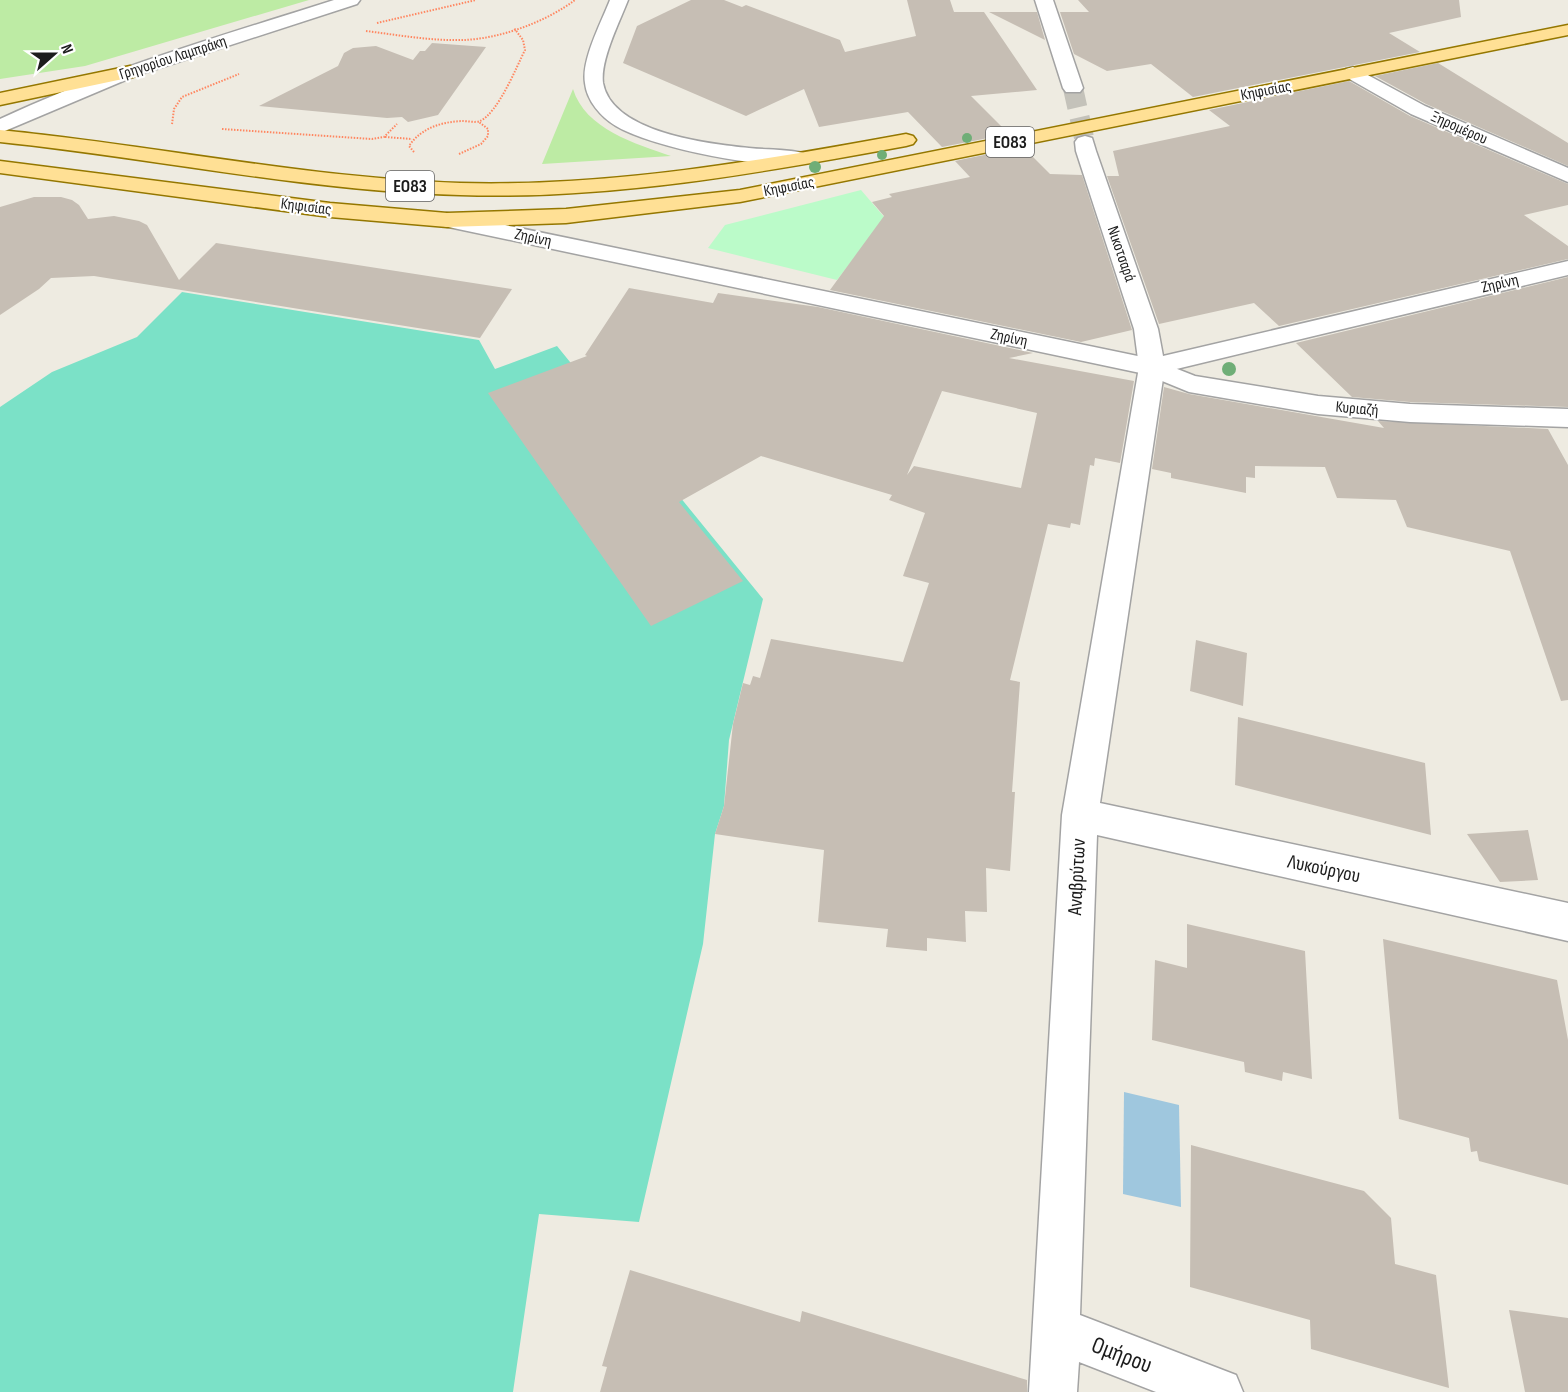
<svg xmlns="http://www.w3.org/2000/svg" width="1568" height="1392" font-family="'Sofia Sans Condensed',sans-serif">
	<rect width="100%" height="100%" fill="#eeebe1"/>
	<path fill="#bdeba4" d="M0,0H309L85,66L0,79Z
		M573,89C585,129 636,144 671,156L542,164Z"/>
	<path fill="#bbfbc9" d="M861,190L885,218L837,280L708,248L725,225Z"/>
	<path fill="#7be1c7" d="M182,292L479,340L495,369L557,346L763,599L729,740L724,806L715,834L703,944L639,1222L539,1214L513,1392H0V407L52,372L137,337Z"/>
	<path fill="#9fc7de" d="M1124,1092L1179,1105L1181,1207L1123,1194Z"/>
	<path fill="#c6beb4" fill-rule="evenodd" d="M691,0H724L742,7L746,5L840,40L845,52L916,36L907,0H950L954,12H984L1037,90L971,96L1009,134L942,147L908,112L819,127L804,89L746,116L623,63L637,26Z
		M1078,0H1459L1461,17L1389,33L1420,52L1193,97L1151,64L1107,71L1074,54L1060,12H1089Z
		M989,12H1037L1045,40Z
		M432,43L486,47L438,115L408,122L402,117L387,118L259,106L338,66L344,53L353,48L376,46L413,60L420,51H425Z
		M1438,63L1568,143V166L1426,104L1375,76Z
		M1349,81L1410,116L1568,184V205L1524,215L1568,246V259L1279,326L1254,303L1159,324L1107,176H1119L1113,151L1230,126L1209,110Z
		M1023,147L1050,174L1082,175L1132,330L1081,342L830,290L884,216L872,202L892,197L889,194L970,177L955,161Z
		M34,197H61L72,200L79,205L88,219L114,216L139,221L147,225L179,280L216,243L512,289L480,338L94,276L51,278L39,289L0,315V207Z
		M1568,277V407L1410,402L1352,397L1296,343Z
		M629,288L713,303L718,293L818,307L1033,353L1009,358L1134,381L1120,463L1095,458L1094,466L1090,465L1080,525L1071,523L1070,528L1048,524L1010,680L1020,682L1012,792H1015L1010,871L986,868L987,912L965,911L966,942L927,938V951L886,947L888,929L818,922L824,850L715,834L724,806L733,724L743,683L750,685L753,676L760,678L771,639L903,662L929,583L903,576L925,513L889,500L892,495L761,456L679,502L743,581L651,626L488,393L587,356L585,355ZM942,391L1037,413L1021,488L914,466L907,475Z
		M1164,387L1189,394L1384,428L1378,421L1548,429L1568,465V700L1561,701L1510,551L1407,527L1396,500L1337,498L1325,467L1255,466V478L1246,477V493L1171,478V473L1152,469Z
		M1196,640L1247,653L1243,706L1190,691Z
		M1238,717L1425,763L1431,835L1235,785Z
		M1528,830L1538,880L1500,882L1467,834Z
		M1187,924L1305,951L1312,1079L1283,1072L1282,1081L1245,1072L1244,1062L1152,1040L1155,960L1187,968Z
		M1383,939L1557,980L1568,1040V1185L1479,1161L1477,1151L1471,1152L1469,1138L1399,1119Z
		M1191,1145L1364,1191L1391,1218L1395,1264L1436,1275L1449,1388L1311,1349L1310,1320L1190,1287Z
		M630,1270L800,1322L802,1311L1027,1380V1392H600L607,1367L602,1366Z
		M1509,1310L1568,1318V1392H1525Z"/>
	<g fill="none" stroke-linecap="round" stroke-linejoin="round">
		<path stroke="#c4c2ba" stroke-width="20" stroke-dasharray="20 10" stroke-linecap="butt" d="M1073,88L1085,142"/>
		<g stroke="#a3a3a3" stroke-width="3">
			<path id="minor" d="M610,0H628C620,21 600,60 603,83C612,133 709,144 749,148C769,150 789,149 808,154L811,158L808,162C770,172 650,147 616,126C601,117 587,101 585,83C581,60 602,21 610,0Z
				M1035,0H1053L1083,88L1080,92H1066L1063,88Z
				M1353,67L1425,106L1568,168V182L1411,114L1346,77L1344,73L1346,69Z
				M1085,136L1092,138L1096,151L1158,329L1163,356L1568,261V275L1164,372L1100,803L1568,903V941L1097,835L1080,1315L1236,1375L1243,1392H1156L1079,1362L1077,1392H1029L1062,815L1139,367L1134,329L1076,151L1075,142L1078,138Z"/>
		</g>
		<g stroke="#a3a3a3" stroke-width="3">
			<path id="tertiary" d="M334,0H360L357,4L135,76L0,133V119C107,69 221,36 334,0Z
				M447,213L1152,359L1195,376L1318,396L1410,404L1568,409V427L1410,422L1318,414L1189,392L1145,374L439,225L436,220L439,215Z"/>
		</g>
		<g stroke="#947700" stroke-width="3">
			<path id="primary" d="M1568,25V35L740,202L566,223L447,227L330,217L0,173V161L330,203L447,213L566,209L740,190Z
				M130,66L137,68L139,72L137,76L0,105V93Z
				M0,130C153,145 306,178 460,183C610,187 759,161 906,134L913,136L916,140L913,144L906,146C759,173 610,200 460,195C306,191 153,158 0,142Z"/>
		</g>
		<path stroke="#ff8761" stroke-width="2" stroke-dasharray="1.5 1.5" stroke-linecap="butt" d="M377,23L476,0
			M366,31C398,35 431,41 463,40C499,39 546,22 575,0
			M172,124L174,109L182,97L239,74
			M222,129L372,139L384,137L397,124
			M385,137L412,139
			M414,152L409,146C421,128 441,122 462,121C467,121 476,123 480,121C498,113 516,68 525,50L523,40L514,28
			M459,154L481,144L488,136V129L479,122"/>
		<use href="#minor" fill="#fff" fill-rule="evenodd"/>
		<use href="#tertiary" fill="#fff" fill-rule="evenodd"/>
		<use href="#primary" fill="#ffe095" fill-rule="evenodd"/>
	</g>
	<g fill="#6fae77">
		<circle cx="967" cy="138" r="5"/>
		<circle cx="882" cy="155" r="5"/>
		<circle cx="815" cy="167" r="6"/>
		<circle cx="1229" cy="369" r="7"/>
	</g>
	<g text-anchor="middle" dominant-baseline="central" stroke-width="4.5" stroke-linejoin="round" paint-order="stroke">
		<g font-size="16" fill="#1c1c1c" stroke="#fff">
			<text transform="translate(173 58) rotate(-18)">Γρηγορίου Λαμπράκη</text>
			<text transform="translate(1266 91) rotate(-11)">Κηφισίας</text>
			<text transform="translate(1459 128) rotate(24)">Ξηρομέρου</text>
			<text transform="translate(789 187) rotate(-11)">Κηφισίας</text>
			<text transform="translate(306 207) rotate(7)">Κηφισίας</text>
			<text transform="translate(533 238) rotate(12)">Ζηρίνη</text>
			<text transform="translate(1121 254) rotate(71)">Νικοτσαρά</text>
			<text transform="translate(1500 284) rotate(-13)">Ζηρίνη</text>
			<text transform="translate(1009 338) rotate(12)">Ζηρίνη</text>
			<text transform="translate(1357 409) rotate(5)">Κυριαζή</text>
		</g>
		<g fill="#fff" stroke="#606060" stroke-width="1.5">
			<rect x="986" y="127" width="48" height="30" rx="4.5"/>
			<rect x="386" y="171" width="48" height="30" rx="4.5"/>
		</g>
		<g font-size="18" font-weight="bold" fill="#1c1c1c">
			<text x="1010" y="142">ΕΟ83</text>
			<text x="410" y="186">ΕΟ83</text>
		</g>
		<g font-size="20" fill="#1c1c1c" stroke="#fff">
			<text transform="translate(1324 869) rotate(12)">Λυκούργου</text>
			<text transform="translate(1077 877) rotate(-87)">Αναβρύτων</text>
		</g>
		<g font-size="24" fill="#1c1c1c" stroke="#fff">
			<text transform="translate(1122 1355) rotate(21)">Ομήρου</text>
		</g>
	</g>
	<g transform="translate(54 54) rotate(69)" stroke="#ffffff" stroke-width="4.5" paint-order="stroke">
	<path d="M0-4.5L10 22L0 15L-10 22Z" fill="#1c1c1c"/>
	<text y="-9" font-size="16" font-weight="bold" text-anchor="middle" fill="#1c1c1c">N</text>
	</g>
</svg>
